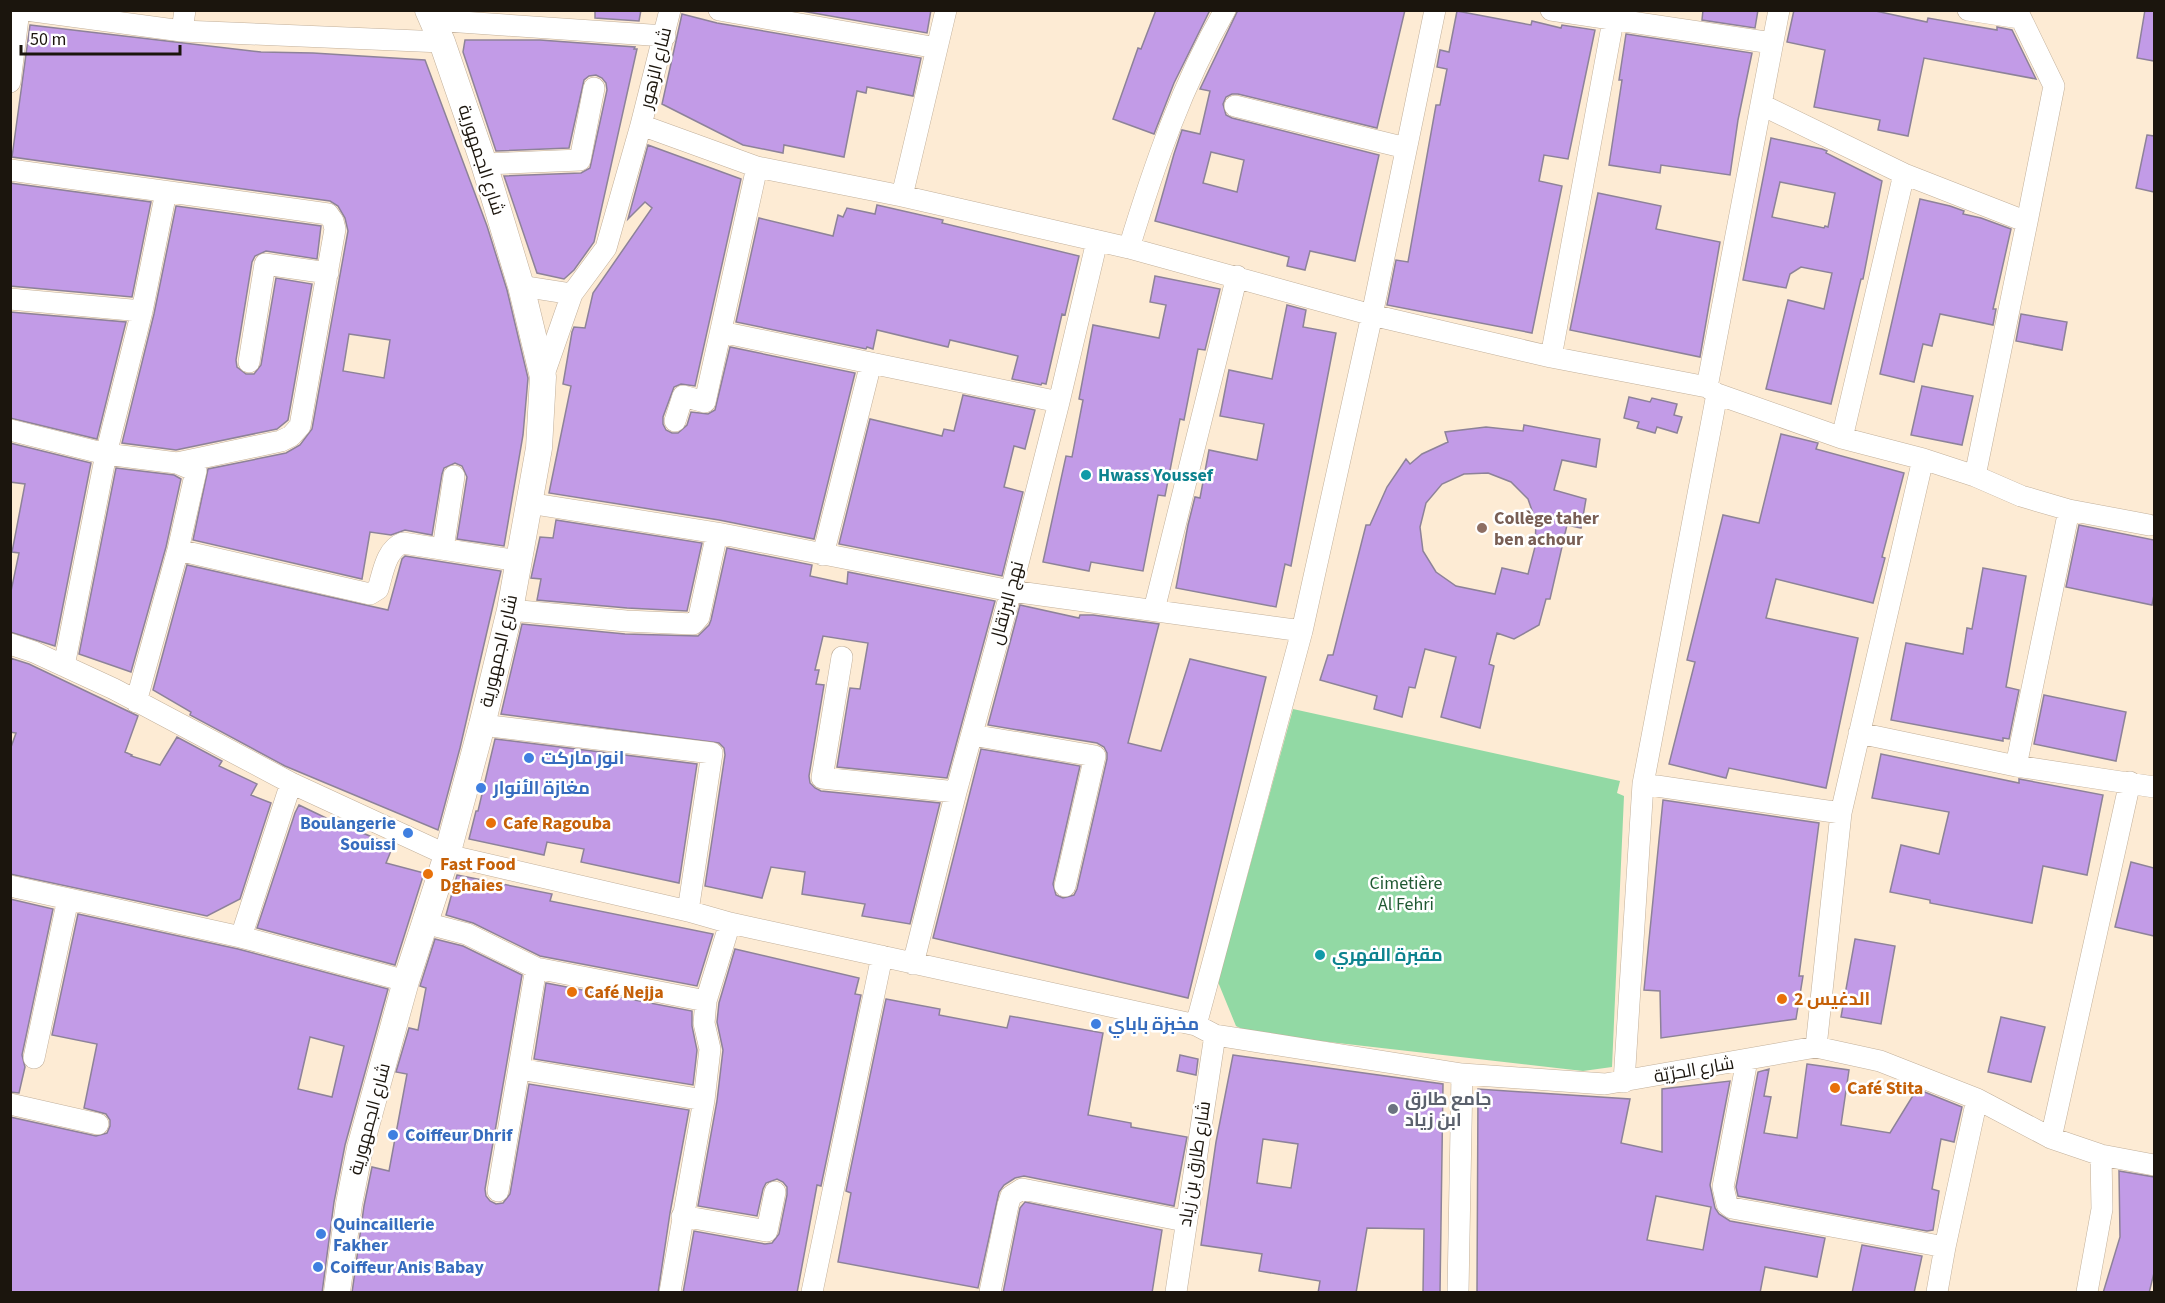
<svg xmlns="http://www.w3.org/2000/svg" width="2165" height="1303" font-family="'Source Sans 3',Cairo,sans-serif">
	<rect width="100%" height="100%" fill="#fdebd4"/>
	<path fill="#92d9a4" d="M1293,709L1620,781L1617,793L1624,796L1612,1067L1583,1071L1250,1033L1236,1026L1218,982Z"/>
	<path fill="#c29be7" stroke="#8d8299" stroke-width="1.5" fill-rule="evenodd" d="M595,10H641L639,21L595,18Z
		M796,10H931L927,33Z
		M1156,10H1210L1174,83L1154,134L1113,119L1138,48L1141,49Z
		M1238,10H1405L1377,128L1238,94H1232L1226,97L1223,104L1226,115L1232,118L1379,155L1355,261L1310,251L1305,270L1287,266L1289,257L1155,221L1174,154L1182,130L1200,134L1210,91L1200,89ZM1211,152L1244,160L1237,192L1203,183Z
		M1703,10H1758L1755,28L1702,20Z
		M1794,10H1871L1927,22L1928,18L1997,30V27L2012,30L2036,79L1924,58L1908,136L1878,130L1880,120L1814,107L1825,50L1787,42Z
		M2145,10H2154V61L2137,58Z
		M1457,11L1531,25L1532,21L1561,28L1562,25L1595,30L1568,159L1544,155L1539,181L1562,186L1532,333L1387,305L1396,260L1408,262L1436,105H1440L1447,69L1437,67L1440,50L1449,52Z
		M682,14L717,23L921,58L913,96L867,87L866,93L857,91L844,157L784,145L783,153L743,145L662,104Z
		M30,25L261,52L313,53L425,60L487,226L507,290L528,378L523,435L504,546L457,539L467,477L462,466L455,463L444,468L442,474L432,535L405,530L391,535L370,532L362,579L193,540L208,469L286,453L300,445L312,429L348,231L345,218L338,206L330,201L12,157ZM349,334L390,340L384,378L343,371Z
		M1626,34L1752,53L1738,120L1730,175L1661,165L1660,173L1609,165L1622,80H1619Z
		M465,40H540L635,47L634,49H637L594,242L574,270L564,279L537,273L504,176L581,173L590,168L607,90L606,83L602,78L596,75L589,76L584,80L569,148L496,151L463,52Z
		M2147,135L2154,136V192L2136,188Z
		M1771,138L1822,149L1827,151L1826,153L1882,181L1863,279H1861L1831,404L1766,389L1788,300L1824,309L1832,273L1801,267L1790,274L1786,288L1743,280ZM1780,182L1835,193L1828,227L1825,226L1824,228L1772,217Z
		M648,145L741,179L695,386L681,384L674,387L663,417V424L666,430L672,433H678L687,425L691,412L708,414L715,410L730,347L855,373L814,539L719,520L549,493L571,386L563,384L572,332L574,327L585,328L593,293L652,208L645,202L628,219Z
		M10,183L151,202L132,297L10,286Z
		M1598,193L1661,206L1656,229L1720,242L1700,357L1570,330Z
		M1920,199L1950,206L1964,211L1963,214L1981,218L2011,229L1993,309H1996L1993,325L1940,314L1932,346L1923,344L1914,382L1880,374Z
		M877,205L943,220L942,223L1079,256L1065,315L1062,314L1046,384L1042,383L1041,385L1012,379L1018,356L950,340L948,347L877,330L873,349L867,347L866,349L736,322L759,218L833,236L838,215L843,217L847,208L875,214Z
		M176,206L321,226L317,259L266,251L255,256L252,262L236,360L237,367L246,374H254L261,365L276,278L312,284L288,420L277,429L176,450L122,443L154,314Z
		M1155,276L1220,289L1205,350L1198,349L1184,420L1180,419L1165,496L1158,495L1143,571L1091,562L1089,571L1043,562L1066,456L1072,457L1083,400L1079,399L1093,325L1159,338L1166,305L1150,302Z
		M1287,305L1306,310L1303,327L1336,333L1291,566L1285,564L1276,607L1176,588L1188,525L1195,497L1200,498L1209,450L1257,460L1264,424L1220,416L1229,370L1272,379Z
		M10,312L126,322L97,439L10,418Z
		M2021,314L2067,322L2062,350L2016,341Z
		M1922,386L1973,396L1962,445L1911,435Z
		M963,395L1035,410L1025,449L1014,446L1004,487L1023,492L1002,576L839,544L870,419L942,436L944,429L954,431Z
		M1629,397L1650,402L1652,398L1677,404L1674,415L1682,417L1677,433L1657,427L1655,433L1637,428L1639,422L1624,418Z
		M1524,425L1600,439L1596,467L1562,460L1554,490L1586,499L1581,528L1567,525L1550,599H1546L1539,625L1514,639L1497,633L1489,664L1494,666L1480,728L1441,717L1456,657L1425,649L1415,688L1409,687L1402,717L1374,709L1377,696L1320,680L1328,655H1333L1366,525H1370L1387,487L1406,459L1410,464L1422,454L1448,442L1445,432L1486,427L1523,431ZM1488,473L1511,482L1528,499L1536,522L1535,547L1528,574L1502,568L1495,594L1456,586L1436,572L1423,551L1420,527L1426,503L1442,484L1464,474Z
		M1781,434L1818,443L1816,449L1904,473L1882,557L1885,558L1873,603L1776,579L1766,618L1858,638L1826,788L1729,768L1726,778L1669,764L1695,662L1687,660L1723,515L1759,523Z
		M10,443L91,463L55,646L10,632V596L19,553L12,552L25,484L10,482Z
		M116,468L174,475L181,479L166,547L131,672L79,654Z
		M556,520L702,543L687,611L627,608L537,600L541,579L531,578L540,537L553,538Z
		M2079,525L2154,540V595L2152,605L2066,587Z
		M727,548L812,565L810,576L847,584L848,572L995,601L947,778L837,767L850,688L860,689L868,643L823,636L815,670H819L816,684L824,685L809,776L810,783L815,788L821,791L940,803L910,924L862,916L865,904L802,894L805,872L771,867L762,898L705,886L725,755L724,748L719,743L501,714L522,624L625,634L698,636L709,625L711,620Z
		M405,556L501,571L460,748L438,830L285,766L190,715L191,712L153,690L187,565L388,610L402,559Z
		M1983,568L2026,576L2006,687L2019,690L2009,739L2003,738V741L1891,720L1906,643L1963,654L1967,628L1972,629Z
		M1020,605L1079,618L1080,615H1093L1159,624L1128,743L1161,751L1190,659L1266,677L1188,998L933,938L981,749L1080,766L1053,884L1056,895L1063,898L1074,895L1077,889L1107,759V753L1104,747L1097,743L988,725Z
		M10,658L29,664L138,716L125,752L132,755L131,756L160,765L177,737L222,761L219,766L257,784L251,795L271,803L240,899L207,916L10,874V750L16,733L10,732Z
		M2044,695L2126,712L2116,761L2034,744Z
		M495,739L697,764L679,883L581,862L584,849L547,842L544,855L469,839L476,811H478Z
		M1881,754L2019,783V779L2103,795L2087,875L2043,866L2032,923L1930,903V900L1890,892L1901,845L1939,854L1949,812L1872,798Z
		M1663,800L1819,823L1799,976H1803L1796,1019L1661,1038L1660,991L1644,990Z
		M299,805L351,830V828L393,846L386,863L424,873L395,965L257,928L295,813Z
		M2131,862L2154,868V936L2115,927Z
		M457,875L552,894L550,901L713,934L697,986L540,956L473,923L446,915Z
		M10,899L53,909L22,1055L25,1067L19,1093L10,1092Z
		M78,914L238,949L388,989L345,1145L334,1202L322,1293H10V1117L96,1136L107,1133L110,1126V1120L106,1114L84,1108L97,1044L52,1035ZM310,1037L344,1046L332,1097L298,1089Z
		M435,939L463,946L522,975L485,1189L486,1196L490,1201L496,1204L503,1203L510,1194L529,1084L689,1110L670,1213L658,1293H352L364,1206L372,1167L389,1171L407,1074L396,1072L409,1028L418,1030L426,988L420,986Z
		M1855,939L1895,946L1881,1024L1841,1017Z
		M735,949L859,978L855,994L861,995L821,1186L817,1185L797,1293H683L694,1231L765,1244L772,1243L779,1234L787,1195V1187L783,1182L777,1179L766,1183L763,1189L757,1216L698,1206L717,1101L723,1050L717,1022L719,1003Z
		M546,983L692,1011V1026L697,1050L693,1085L534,1059Z
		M886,999L940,1009L939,1015L1007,1028L1010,1016L1103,1033L1088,1115L1131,1123V1127L1187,1137L1174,1206L1024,1176L1015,1178L1004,1185L999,1192L978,1288L838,1262L851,1193L846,1191Z
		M2001,1017L2045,1027L2031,1082L1988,1072Z
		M1180,1055L1198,1059L1196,1075L1177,1071Z
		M1233,1055L1443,1084L1440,1293H1423L1424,1229L1367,1228L1356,1293H1318L1320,1281L1259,1271L1262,1254L1201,1245L1216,1142ZM1263,1139L1298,1144L1291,1188L1257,1183Z
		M1807,1064L1849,1070L1841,1125L1890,1133L1917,1089L1962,1107L1954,1142L1941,1139L1932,1189L1939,1191L1933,1230L1927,1231L1738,1196L1736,1187L1758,1072L1769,1069L1764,1096L1771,1097L1764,1133L1797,1138Z
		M1730,1081L1710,1185L1715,1208L1719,1214L1730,1221L1825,1238L1817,1277L1765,1267L1760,1293H1477L1478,1089L1630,1099L1621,1143L1662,1152V1089ZM1656,1196L1711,1207L1703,1250L1647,1240Z
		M2119,1171L2154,1177V1273L2149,1293H2103L2120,1237Z
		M1025,1202L1162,1230L1152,1293H1003L1020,1208Z
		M1862,1245L1922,1256L1914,1293H1852Z"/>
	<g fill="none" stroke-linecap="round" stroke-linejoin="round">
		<g stroke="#c2b09b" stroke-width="22">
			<path id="minor" d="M26,10L182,31L442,42
				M719,10L937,48
				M1551,10L1772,43
				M1968,10L2020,18
				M2017,10L2054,86L2027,222
				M432,20L665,36
				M182,31L185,10
				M10,82L19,10
				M1762,105L1904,174L2027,222L1975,476
				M1235,106L1406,148
				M641,125L670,10
				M484,164L580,160L594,88
				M10,170L307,211L328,214L333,221L335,229L300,426L291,436L281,441L177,463
				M902,196L946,10
				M1129,248C1154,166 1182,85 1225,10
				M521,286L572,294
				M10,299L142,311
				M721,332L1059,402
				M1551,357L1615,10
				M249,362L265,264L328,273
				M543,377L572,294L606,248L641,125L757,167L902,196L1129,248L1372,315L1551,357L1707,387L1717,394L1842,438L1923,459L1841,813L1816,1047
				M1707,387L1779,10
				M675,421L683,396L705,402L757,167
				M10,430L106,454L177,463L196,471L178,550L136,702
				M1842,438L1904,174
				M1923,459L1975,476L2021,496L2069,510L2149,525
				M528,503L717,533L1011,591L1302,631
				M443,549L454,476
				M178,550L370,594L378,589C383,573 386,549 403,543L519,561
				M823,555L871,363
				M510,610L626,621L693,624L699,617L717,533
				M1154,610L1237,276
				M10,644L34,652L114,689L291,783L447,855L688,911L730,923L1196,1025L1215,1035L1462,1074L1605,1084L1816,1047L1880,1061L1977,1099L2051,1138L2101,1155L2154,1165
				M842,657L822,778L956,792
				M64,666L106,454L142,311L166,192
				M482,725L712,753L688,911
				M1859,733L2016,766L2154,787
				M972,735L1095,756L1065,886
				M2016,766L2069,510
				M1643,784L1841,813
				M10,886L241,937L406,981
				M425,923L467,934L536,968L706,1001L730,923
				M241,937L291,783
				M913,964L956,792L1011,591L1059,402L1097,241
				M1196,1025L1302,631L1372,315L1435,10
				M34,1058L68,899
				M1747,1060L1723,1187L1727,1204L1732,1208L1945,1247L1937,1292
				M519,1069L704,1100
				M1624,1082L1643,784L1717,394
				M10,1104L98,1124
				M2051,1138L2130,782
				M498,1191L536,968
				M682,1216L767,1231L775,1192
				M1945,1247L1977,1099
				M670,1292L704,1100L710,1049L704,1023L706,1001
				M812,1292L882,956
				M990,1292L1008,1205L1011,1196L1022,1189L1185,1221
				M1176,1292L1215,1035
				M1458,1292L1462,1074
				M2087,1292L2102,1209L2101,1155"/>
		</g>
		<g stroke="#c2b09b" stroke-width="27">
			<path id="tertiary" d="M337,1292L349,1204L360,1148L406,981L447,855L482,725L510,610L539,448L543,377L521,286L484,164L442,42L428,10"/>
		</g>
		<use href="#minor" stroke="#fff" stroke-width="21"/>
		<use href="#tertiary" stroke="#fff" stroke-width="26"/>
	</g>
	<g fill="#0f9aa8" stroke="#fff" stroke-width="2">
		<circle cx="1086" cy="475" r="6"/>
		<circle cx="1320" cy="955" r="6"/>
	</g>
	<circle fill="#8d6e63" stroke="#fff" stroke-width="2" cx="1482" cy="528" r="6"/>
	<g fill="#3f7fe0" stroke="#fff" stroke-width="2">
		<circle cx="529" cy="758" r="6"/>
		<circle cx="481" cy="788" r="6"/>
		<circle cx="408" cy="833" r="6"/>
		<circle cx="1096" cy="1024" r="6"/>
		<circle cx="393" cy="1135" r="6"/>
		<circle cx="321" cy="1234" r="6"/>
		<circle cx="318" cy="1267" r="6"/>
	</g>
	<g fill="#e8710a" stroke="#fff" stroke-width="2">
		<circle cx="491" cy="823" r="6"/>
		<circle cx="428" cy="874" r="6"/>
		<circle cx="572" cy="992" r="6"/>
		<circle cx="1782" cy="999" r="6"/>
		<circle cx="1835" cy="1088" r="6"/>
	</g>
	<circle fill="#6b7280" stroke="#fff" stroke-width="2" cx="1393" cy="1109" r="6"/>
	<g text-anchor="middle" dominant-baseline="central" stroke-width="5" stroke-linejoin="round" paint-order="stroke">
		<g font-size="18" fill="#1b150d" stroke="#fff">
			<text transform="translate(656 68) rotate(-76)">شارع الزهور</text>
			<text transform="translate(481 160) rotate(72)">شارع الجمهورية</text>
			<text transform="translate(1007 603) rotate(-75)">نهج البرتقال</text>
			<text transform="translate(499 651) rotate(-77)">شارع الجمهورية</text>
			<text transform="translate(1694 1070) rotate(-10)">شارع الحرّيّة</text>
			<text transform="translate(370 1119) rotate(-75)">شارع الجمهورية</text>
			<text transform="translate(1195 1164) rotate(-81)">شارع طارق بن زياد</text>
		</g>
		<g font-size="18" font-weight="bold" fill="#0d838f" stroke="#fff" text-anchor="start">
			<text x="1098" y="475">Hwass Youssef</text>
			<text x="1332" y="955">مقبرة الفهري</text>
		</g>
		<g font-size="18" font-weight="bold" fill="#785e54" stroke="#fff" text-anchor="start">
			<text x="1494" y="518">Collège taher<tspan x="1494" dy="21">ben achour</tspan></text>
		</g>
		<g font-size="18" font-weight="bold" fill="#366cbe" stroke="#fff" text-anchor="start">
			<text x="541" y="758">انور ماركت</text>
			<text x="493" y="788">مغازة الأنوار</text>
			<text x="396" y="823" text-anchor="end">Boulangerie<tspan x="396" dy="21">Souissi</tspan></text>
			<text x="1108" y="1024">مخبزة باباي</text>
			<text x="405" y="1135">Coiffeur Dhrif</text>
			<text x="333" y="1224">Quincaillerie<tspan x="333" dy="21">Fakher</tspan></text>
			<text x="330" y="1267">Coiffeur Anis Babay</text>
		</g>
		<g font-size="18" font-weight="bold" fill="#c56008" stroke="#fff" text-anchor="start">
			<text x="503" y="823">Cafe Ragouba</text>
			<text x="440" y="864">Fast Food<tspan x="440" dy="21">Dghaies</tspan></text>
			<text x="584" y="992">Café Nejja</text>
			<text x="1794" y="999">الدغيس 2</text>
			<text x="1847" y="1088">Café Stita</text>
		</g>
		<g font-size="18" fill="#205933" stroke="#fff">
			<text x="1406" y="883">Cimetière<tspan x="1406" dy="21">Al Fehri</tspan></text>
		</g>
		<g font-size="18" font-weight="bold" fill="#5b616d" stroke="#fff" text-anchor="start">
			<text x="1405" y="1099">جامع طارق<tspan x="1405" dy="21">ابن زياد</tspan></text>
		</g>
	</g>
	<rect width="2165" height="1303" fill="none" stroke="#1b150d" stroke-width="24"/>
	<path d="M21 45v9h159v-9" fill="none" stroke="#1b150d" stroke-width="3"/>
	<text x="30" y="45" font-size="18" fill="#1b150d" stroke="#ffffff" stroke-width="4.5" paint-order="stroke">50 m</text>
</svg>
